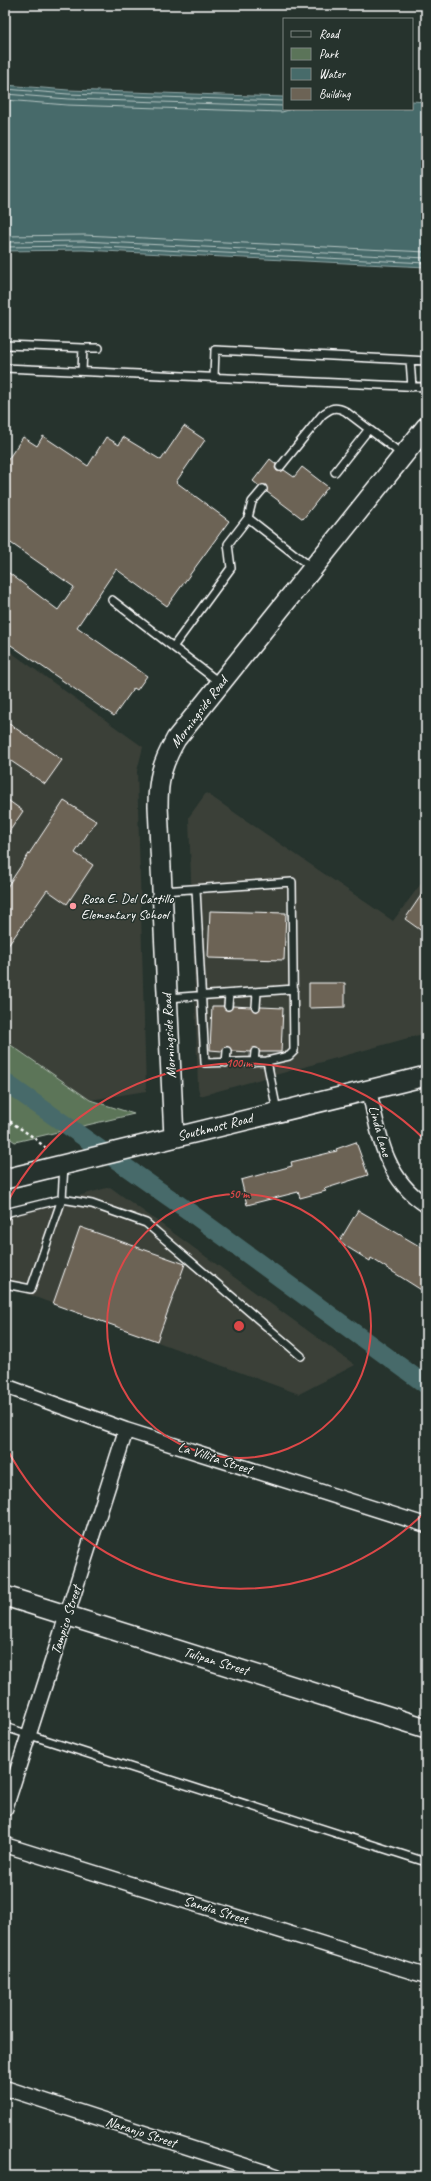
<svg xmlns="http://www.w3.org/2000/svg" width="431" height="2181" font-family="Caveat,sans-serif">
	<rect width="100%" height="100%" fill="#26332d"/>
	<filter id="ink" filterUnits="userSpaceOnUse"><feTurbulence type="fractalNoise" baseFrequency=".025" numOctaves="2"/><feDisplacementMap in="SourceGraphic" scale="8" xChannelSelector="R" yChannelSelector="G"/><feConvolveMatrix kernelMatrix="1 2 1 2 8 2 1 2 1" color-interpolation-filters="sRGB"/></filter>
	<g filter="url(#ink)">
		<path fill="#3b4139" d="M5,648L143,747L137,771L146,1091L90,1100L5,1041Z
			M206,793L393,921L426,877V1033L200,1096L198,1087L189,817Z
			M110,1187L355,1365L299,1394L5,1286V1217Z"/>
		<path fill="#5b7459" stroke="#adbaac" d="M5,1041L90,1100L134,1114L15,1142L5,1135Z"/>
		<path fill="#476b6a" stroke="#91a6a6" d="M5,85L68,90L284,97V109H412V101L426,102V267L83,250L5,251Z"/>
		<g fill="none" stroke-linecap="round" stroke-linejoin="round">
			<path stroke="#b5c4c3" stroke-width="1" d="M5,89L68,94L284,101
				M5,94L68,99L284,106
				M5,100L67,105L282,112L292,109
				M5,236L84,235L426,252
				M5,242L83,241L426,258
				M5,247L83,246L426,263"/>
			<path stroke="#476b6a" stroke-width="18" d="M5,1082L187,1210L426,1385"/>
		</g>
		<path fill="#6c6355" stroke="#fff" d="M184,426L205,440L176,482L229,521L167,606L116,569L77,627L147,676L137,690L134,688L114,716L5,641V570L58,610L74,587L5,539V464L23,437L37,446L43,436L88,466L106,437L119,445L123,437L161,460Z
			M270,459L276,464L275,468L277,471L284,470L294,477L302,467L328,487L303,519L267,492L266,485L259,486L253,481Z
			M5,721L62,760L45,784L5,757Z
			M5,798L23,811L5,838Z
			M64,801L96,821L75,853L93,865L67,904L47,890L5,950V890Z
			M426,888V934L405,919Z
			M210,911L286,913L284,960L208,958Z
			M309,983H345V1007L309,1008Z
			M212,1006H223L228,1011L233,1006L251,1007L256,1012L261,1007L283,1008L281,1052H260L255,1047L250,1052L232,1051L227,1046L222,1051L210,1050Z
			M356,1142L368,1175L324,1189L326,1191L300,1198L298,1192L247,1205L241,1180L292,1166L291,1162L337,1151L336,1149Z
			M358,1210L426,1250V1293L371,1258L370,1261L339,1242Z
			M80,1227L185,1264L157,1341L53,1304Z"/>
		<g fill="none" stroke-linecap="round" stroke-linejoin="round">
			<g stroke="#fff" stroke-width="10">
				<path id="lane" d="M5,345L83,348L82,371
					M83,348H99
					M410,360L426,361
					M5,368L426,387
					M214,377L215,350L410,360L412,387
					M280,467L322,415C331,408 335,406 345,411L403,455
					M335,472L369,429
					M248,518L252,502L263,489
					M112,600L220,683
					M173,647L231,568L228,544L248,518L312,568
					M196,889L205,1063L267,1061
					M162,891L292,882L294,1051L289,1056L267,1061L277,1111
					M168,998L294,989
					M228,1006L229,994
					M256,1007L257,992
					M254,1062L255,1052
					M226,1063L227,1051
					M5,1216L9,1212L62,1199L92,1204L146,1223L301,1356
					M5,1284L31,1289L62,1199L64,1165
					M5,1727L426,1862"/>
			</g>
			<g stroke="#fff" stroke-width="17">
				<path id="street" d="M369,1090C379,1134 384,1178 426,1205
					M5,1386L126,1430L426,1525
					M5,1809L126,1430
					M5,1845L426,1976
					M5,2088L277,2176"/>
			</g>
			<g stroke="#fff" stroke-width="22">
				<path id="secondary" d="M174,1137L158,806C158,778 162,764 176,739L426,427
					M5,1179L426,1076
					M5,1596L426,1728"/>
			</g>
			<path stroke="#fff" stroke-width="2.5" stroke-dasharray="3 3" stroke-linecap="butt" d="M5,1118L33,1137L48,1150"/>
			<use href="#lane" stroke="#26332d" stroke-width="7"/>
			<use href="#street" stroke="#26332d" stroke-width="14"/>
			<use href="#secondary" stroke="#26332d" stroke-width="19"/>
		</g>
	</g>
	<g fill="none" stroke="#dc4848" stroke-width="2">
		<circle cx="239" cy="1326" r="132"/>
		<path d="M425 1512A263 263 0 0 1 6 1447M6 1205A263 263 0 0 1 425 1140"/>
	</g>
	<circle fill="#ff9aa2" stroke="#26332d" stroke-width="1.5" cx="73" cy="906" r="4"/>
	<g text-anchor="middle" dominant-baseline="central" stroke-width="3" stroke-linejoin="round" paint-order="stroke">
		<g font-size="14" fill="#fff" stroke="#26332d">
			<text transform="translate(199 712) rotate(-53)">Morningside Road</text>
			<text transform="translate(169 1036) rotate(-93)">Morningside Road</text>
			<text transform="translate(215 1127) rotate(-14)">Southmost Road</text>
			<text transform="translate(380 1131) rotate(74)">Linda Lane</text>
			<text transform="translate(215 1458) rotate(18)">La Villita Street</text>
			<text transform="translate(66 1620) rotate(-72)">Tampico Street</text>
			<text transform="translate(216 1661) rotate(17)">Tulipan Street</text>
			<text transform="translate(216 1910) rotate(17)">Sandia Street</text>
			<text transform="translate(141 2132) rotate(18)">Naranjo Street</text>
		</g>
		<g font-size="14" fill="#fff" stroke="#26332d" text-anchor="start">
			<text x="81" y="898">Rosa E. Del Castillo<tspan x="81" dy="16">Elementary School</tspan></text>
		</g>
	</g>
	<circle cx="239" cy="1326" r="6" fill="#dc4848" stroke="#26332d" stroke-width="2"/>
	<g font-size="12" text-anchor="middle" font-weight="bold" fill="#dc4848" stroke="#26332d" stroke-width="3" stroke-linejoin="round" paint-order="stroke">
		<text x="239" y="1067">100 m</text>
		<text x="239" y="1198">50 m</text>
	</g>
	<rect width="431" height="2181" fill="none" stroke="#26332d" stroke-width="20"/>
	<rect x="10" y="10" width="411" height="2161" fill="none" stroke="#fff" stroke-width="1.5" filter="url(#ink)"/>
	<rect x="283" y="18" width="130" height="92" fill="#26332d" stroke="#7d8581"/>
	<rect x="291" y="31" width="20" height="6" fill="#26332d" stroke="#7d8581"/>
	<text x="319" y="38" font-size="12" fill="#ffffff">Road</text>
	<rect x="291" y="48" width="20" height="12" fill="#5b7459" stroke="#7d8581"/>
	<text x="319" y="58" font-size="12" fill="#ffffff">Park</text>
	<rect x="291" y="68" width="20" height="12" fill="#476b6a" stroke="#7d8581"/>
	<text x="319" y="78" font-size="12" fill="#ffffff">Water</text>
	<rect x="291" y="88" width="20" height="12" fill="#6c6355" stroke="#7d8581"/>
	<text x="319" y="98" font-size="12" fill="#ffffff">Building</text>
</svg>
